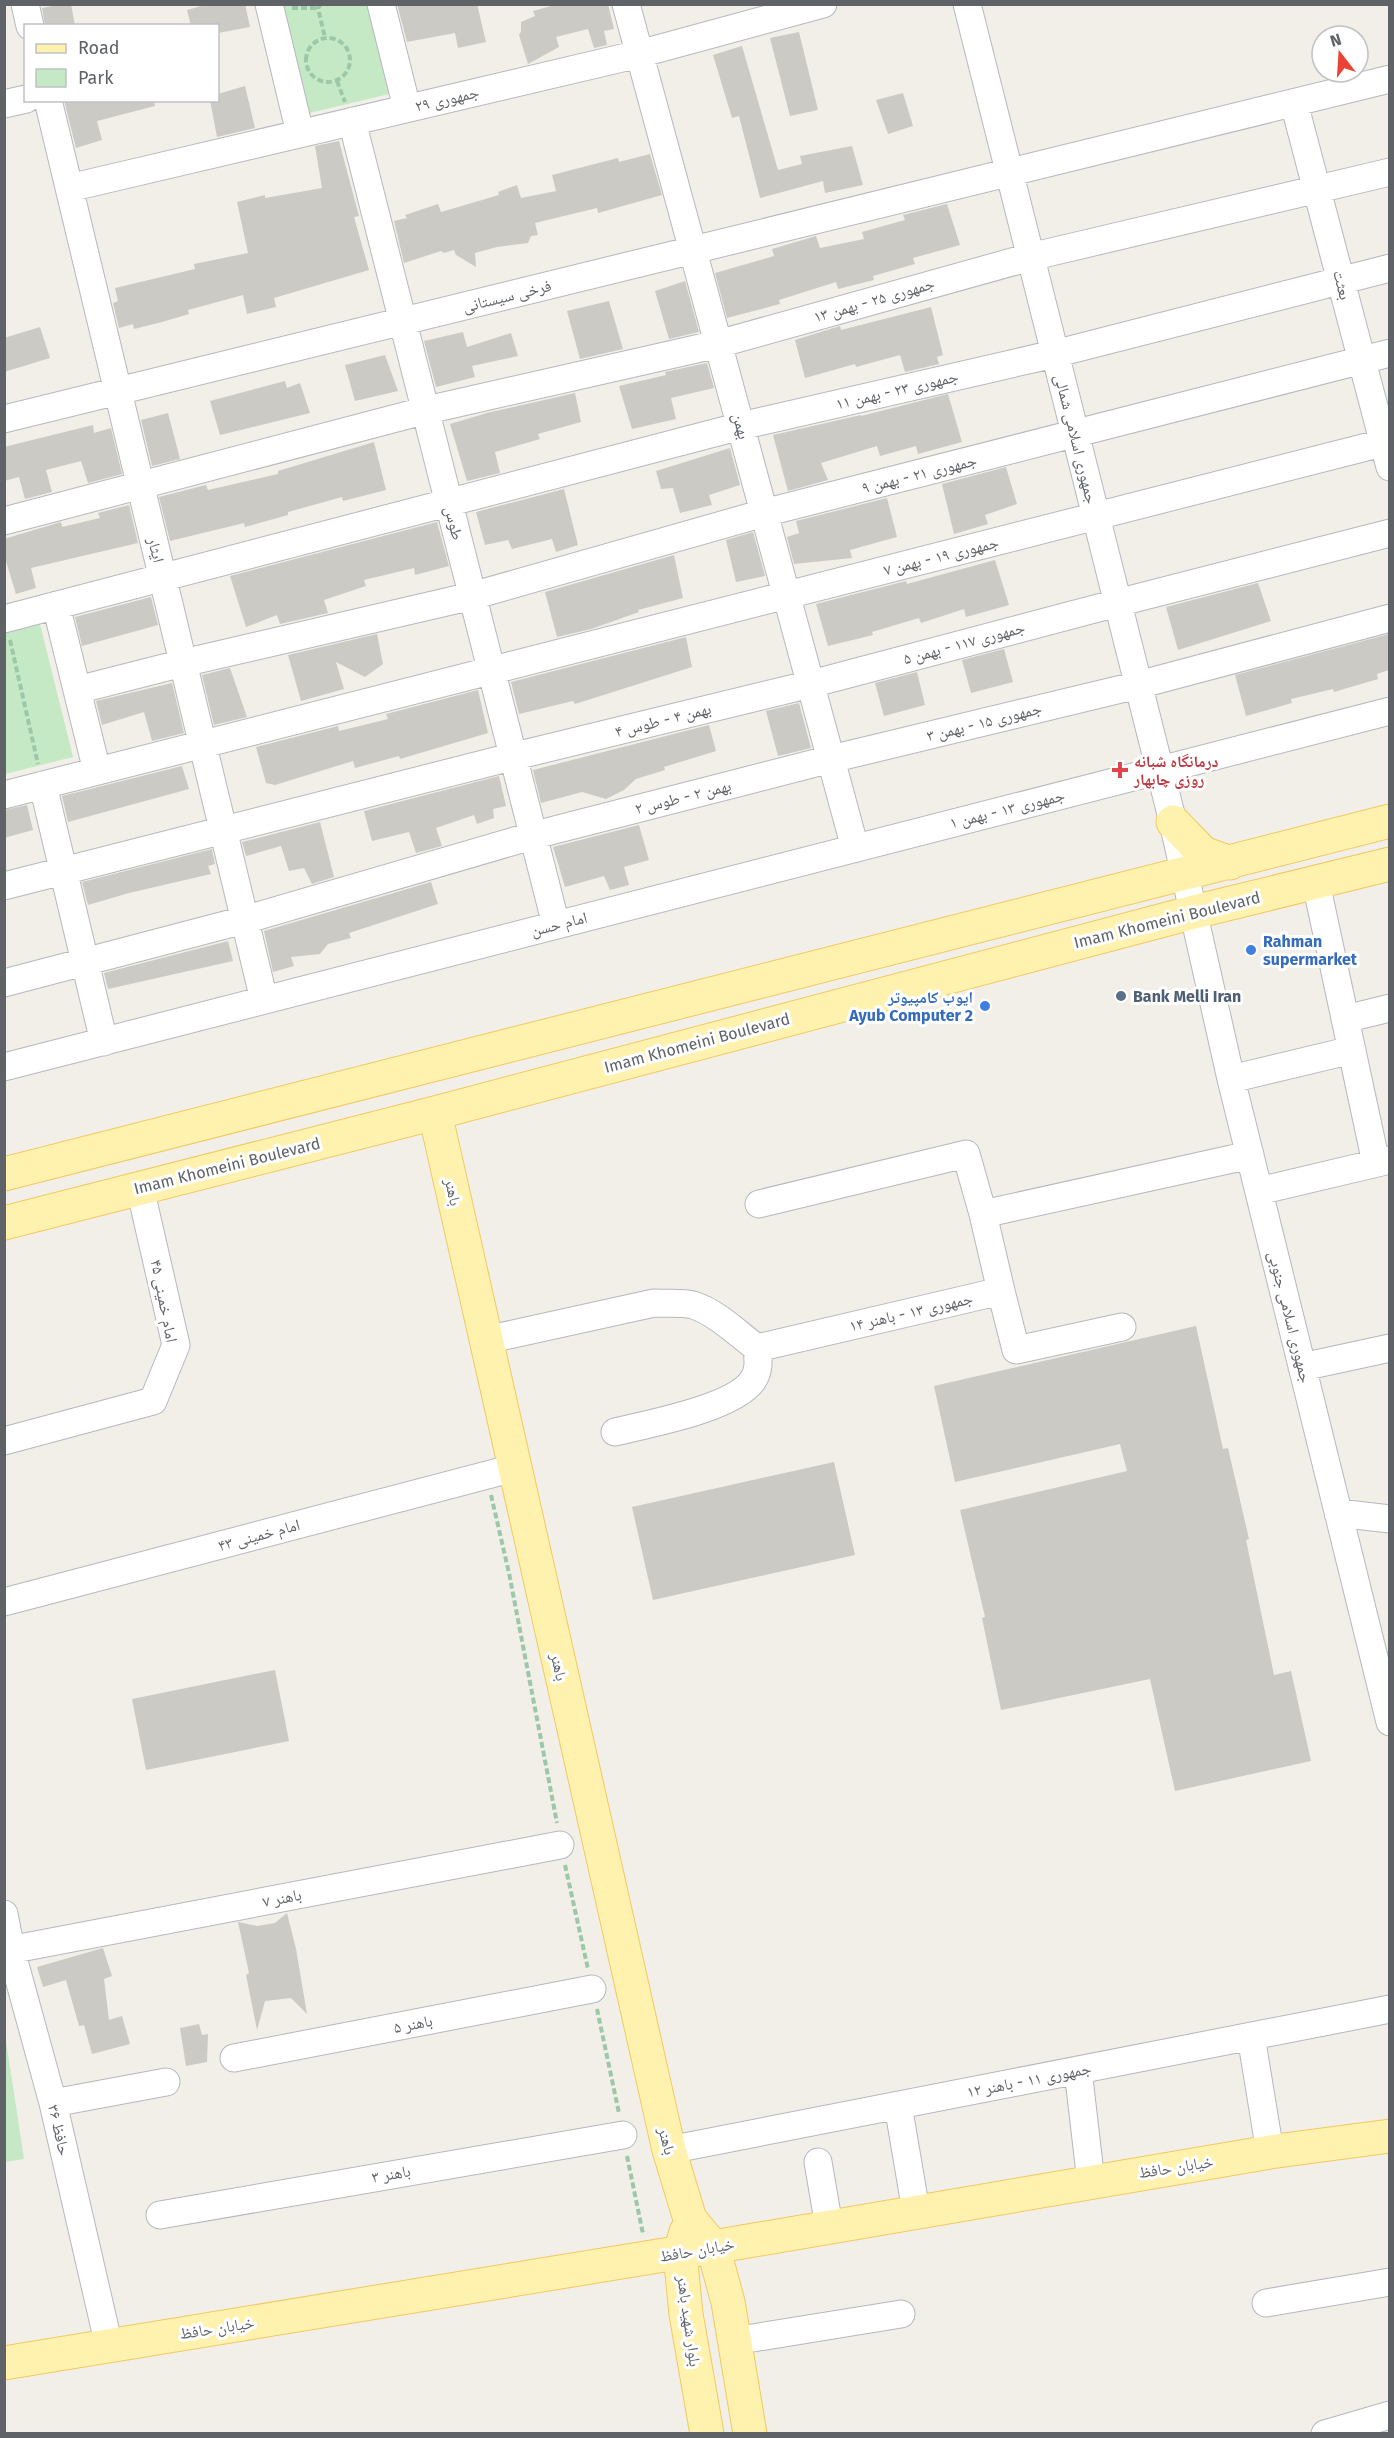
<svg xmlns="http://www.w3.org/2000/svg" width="1394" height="2438" font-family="'Fira Sans','Noto Naskh Arabic',sans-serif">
	<rect width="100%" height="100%" fill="#f1efe8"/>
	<path fill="#c5e8c5" d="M279,5H368L389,94L305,114Z
		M39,620L73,757L5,774V629Z
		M4,2028L24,2159L5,2162H4Z"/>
	<path fill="#cccac5" d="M63,4H71L75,26H45L42,8Z
		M208,4H245L250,27L218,33V26H191L187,10Z
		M397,4H477L486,42L458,48L455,33L407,42Z
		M558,4H608L614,29L604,31L607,45L594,48L588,29L556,37L559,47L528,64L519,35L521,31V22L535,16L533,11Z
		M799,32L818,110L790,116L770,38Z
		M742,46L778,170L802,164L800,156L852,146L863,185L825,193L823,181L760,198L739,116L732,118L713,55Z
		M245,86L255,128L217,137L210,100H218V94Z
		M903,93L913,126L888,134L876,100Z
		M64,100H154L155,106L97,121L102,140L76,148Z
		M339,141L359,216L354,217L369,270L274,298L276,307L247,314L243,295L188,310L189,314L162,322L134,329L133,324L119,328L113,303L118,301L115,288L195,269L194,264L248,253L237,202L265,195V198L322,188L315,146Z
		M650,154L662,195L598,213L597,208L535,223L538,235L531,236L528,243L497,247L475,253L476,267L456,255L454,250L444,253L441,251L404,263L394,221L407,218L405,215L438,204L441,212L499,195L498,192L517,185L521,198L556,191L552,175L618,158L619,162Z
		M947,204L960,245L913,258L915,264L873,276L874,280L838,289L836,282L779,300L780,304L727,318L715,273L774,256L772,249L816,236L820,248L864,239L862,232L905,220L903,215Z
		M685,281L699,332L669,339L655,291Z
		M609,301L623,349L580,359L567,311Z
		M931,307L943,355L937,357L939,364L905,372L900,355L856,367L855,364L805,378L795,340L840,326L841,330Z
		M40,327L50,358L4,372V338Z
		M463,332L467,347L511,333L518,356L472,366L475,377L436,387L424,341Z
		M385,355L398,391L355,401L345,365Z
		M707,363L714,388L671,398L676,419L632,429L619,386L666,375L665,372Z
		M285,381L287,388L300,383L310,413L220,435L210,401Z
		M575,393L581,422L538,434L540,439L495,452L500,473L467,481L450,424L487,413Z
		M948,394L962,442L918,454L916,446L880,456L877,446L821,463L828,480L788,491L773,435L861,415V416Z
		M168,413L180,459L152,466L141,420Z
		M93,425L94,433L111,428L122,474L88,483L81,461L46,470L52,492L25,499L19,477L4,481V447Z
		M374,442L386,490L343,501L342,497L288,512V515L245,527L244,523L170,541L159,497L206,485L208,490L278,474V471Z
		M730,448L740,485L709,495L712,505L680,513L673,488L661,489L656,471Z
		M1006,467L1017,504L985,515L988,524L954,534L942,484Z
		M564,489L578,545L556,552L552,539L512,549L508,540L485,545L476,512Z
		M887,498L897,537L850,550L852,558L794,564L787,537L799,533L796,521Z
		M129,505L138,543L31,568L36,588L16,594L4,555V539L61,522L62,527L100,518L98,513Z
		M437,522L449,566L415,575L414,568L364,580L366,586L324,600L328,613L280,624L277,615L246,627L230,576Z
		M753,532L765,576L736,582L726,540Z
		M674,555L683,598L638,610L639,612L591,629L557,637L545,592Z
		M995,560L1009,605L966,617L964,609L921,623L919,618L872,632L873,635L828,646L816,604L906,581L907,584Z
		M1258,583L1271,621L1178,650L1166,607Z
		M151,597L158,625L82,646L75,617Z
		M377,634L383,664L365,677L336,662L344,689L301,701L288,655Z
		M1389,634V670L1377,674L1378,679L1334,692L1333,689L1291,699L1292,703L1246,716L1235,675Z
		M686,637L692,667L575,704L573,701L519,714L511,682Z
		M1004,649L1013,682L971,693L962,660Z
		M230,668L247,717L214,725L202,675Z
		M917,672L925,705L884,716L875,683Z
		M172,683L184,733L152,741L144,712L102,725L96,701Z
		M478,690L488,733L400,759L399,756L355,768L353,761L275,785L266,783L256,747L338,726L339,731L388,719L386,714Z
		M799,703L811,748L778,756L766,711Z
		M709,725L716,751L664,767L665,770L636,779L624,790L606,799L582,792L541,803L533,770Z
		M182,766L189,789L68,822L62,796Z
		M499,776L506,806L493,809L494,818L477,824L474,815L436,828L442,846L416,853L409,832L372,841L364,811Z
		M27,805L33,830L4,838V810Z
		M320,822L334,877L312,884L304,868L289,871L281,846L246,856L242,842Z
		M639,825L649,860L624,867L629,885L610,890L604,876L565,887L553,847Z
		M212,849L215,864L208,866L211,874L129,893L88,905L82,882Z
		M431,882L438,904L349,933L351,938L328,944L320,954L291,957L294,966L273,972L264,931Z
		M228,941L233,961L108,989L104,973Z
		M1196,1326L1223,1449L1228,1448L1249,1539L1246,1540L1274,1675L1291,1671L1311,1761L1175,1791L1150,1679L1001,1710L982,1618L985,1617L960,1510L1127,1471L1120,1444L955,1482L934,1386Z
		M834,1462L855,1555L653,1600L632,1507Z
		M275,1670L289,1741L146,1770L132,1699Z
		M287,1913L296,1949L307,2014L291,1998L265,2001L257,2030L246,1975L249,1973L238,1922L257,1926L275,1923Z
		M103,1948L112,1976L104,1979L109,2020L122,2016L130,2044L92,2054L84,2025L79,2026L66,1980L43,1987L37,1967Z
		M199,2024L202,2035L208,2034L207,2062L186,2066L180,2028Z"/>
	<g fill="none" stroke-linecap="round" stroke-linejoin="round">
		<g stroke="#b5b8bc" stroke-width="29">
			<path id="minor" d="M25,4L30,26
				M269,4L300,133
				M381,4L407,108
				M626,4L855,848
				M967,4L1173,822L1231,1079L1390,1722
				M48,100L264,1000
				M1294,103L1390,467
				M4,104L26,99
				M352,121L556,925
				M69,188L639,54L823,4
				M4,419L1390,79
				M4,521L427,410L718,344L1030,257L1390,172
				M56,605L97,771
				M4,619L741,426L1054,354L1390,268
				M77,690L183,663L472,596L764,513L1390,353
				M43,785L104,1042
				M4,795L1390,441
				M1316,883L1376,1163
				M4,886L515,756L811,684L1117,603L1390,533
				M4,983L244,920L535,835L831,759L1138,685L1390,618
				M1345,1019L1390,1008
				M4,1067L1390,711
				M1231,1079L1352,1050
				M1259,1191L1390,1160
				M759,1204L966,1154L983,1214
				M1001,1291L1016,1350L1122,1327
				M486,1340L654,1303C666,1304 681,1302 693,1305C716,1312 738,1334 757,1348L1001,1291L983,1214L1250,1155
				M1302,1367L1390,1348
				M615,1432C648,1424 735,1408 753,1380C760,1369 758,1359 757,1348
				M4,1441L153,1401L176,1345L140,1188
				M1338,1513L1390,1519
				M4,1602L514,1468
				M4,1914L11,1950L53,2103L109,2346
				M4,1951L560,1845
				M1251,2036L1270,2152
				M234,2058L592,1989
				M1078,2070L1091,2182
				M53,2103L166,2082
				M898,2105L916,2211
				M669,2150L1390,2009
				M818,2162L829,2226
				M160,2215L623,2135
				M1266,2303L1390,2282
				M734,2341L901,2314
				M1325,2434L1390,2415"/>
		</g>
		<g stroke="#f2c960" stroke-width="35">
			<path id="major" d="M1173,822L1203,853L1230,863
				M435,1113L669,2150L690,2219L713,2247L728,2302L750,2434
				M4,1174L1390,821
				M4,1223L435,1113L1194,912L1390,864
				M686,2232L680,2253L686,2314L707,2434
				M4,2363L713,2247L1270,2152L1390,2136"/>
		</g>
		<path stroke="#9cc7a9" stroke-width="4" stroke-dasharray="6 3" stroke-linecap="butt" d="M321,4L318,8L325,38
			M292,8H318
			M306 60a22 22 0 1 1 44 0a22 22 0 1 1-44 0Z
			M337,81L345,102
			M10,640L38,764
			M491,1495L509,1573L557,1823
			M565,1865L588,1969
			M597,2009L619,2113
			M627,2156L643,2234"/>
		<use href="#minor" stroke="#fff" stroke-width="27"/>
		<use href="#major" stroke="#fff2af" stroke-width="33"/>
	</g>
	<path fill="#e0444e" stroke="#fff" stroke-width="2" d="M1117 761h6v6h6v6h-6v6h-6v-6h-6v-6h6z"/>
	<g fill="#3f7fe0" stroke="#fff" stroke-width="2">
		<circle cx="1251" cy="950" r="6"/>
		<circle cx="985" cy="1006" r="6"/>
	</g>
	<circle fill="#5c6f8a" stroke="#fff" stroke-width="2" cx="1121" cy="996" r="6"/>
	<g text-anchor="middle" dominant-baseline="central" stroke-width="6" stroke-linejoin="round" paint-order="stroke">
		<g font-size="16" fill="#5f6368" stroke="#fff">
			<text transform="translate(447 99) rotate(-13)">جمهوری ۲۹</text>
			<text transform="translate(1342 285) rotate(76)">بعثت</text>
			<text transform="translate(507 296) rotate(-14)">فرخی سیستانی</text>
			<text transform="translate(874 300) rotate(-16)">جمهوری ۲۵ - بهمن ۱۳</text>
			<text transform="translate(897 390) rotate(-13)">جمهوری ۲۳ - بهمن ۱۱</text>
			<text transform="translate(741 426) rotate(75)">بهمن</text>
			<text transform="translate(1076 439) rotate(76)">جمهوری اسلامی شمالی</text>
			<text transform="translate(919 474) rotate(-14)">جمهوری ۲۱ - بهمن ۹</text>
			<text transform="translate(454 523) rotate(76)">طوس</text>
			<text transform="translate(156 550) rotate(76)">ایثار</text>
			<text transform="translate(941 556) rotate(-14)">جمهوری ۱۹ - بهمن ۷</text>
			<text transform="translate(964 643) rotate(-15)">جمهوری ۱۱۷ - بهمن ۵</text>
			<text transform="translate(663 720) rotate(-14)">بهمن ۴ - طوس ۴</text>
			<text transform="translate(984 722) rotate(-14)">جمهوری ۱۵ - بهمن ۳</text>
			<text transform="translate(683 797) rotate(-14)">بهمن ۲ - طوس ۲</text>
			<text transform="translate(1007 809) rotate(-14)">جمهوری ۱۳ - بهمن ۱</text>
			<text transform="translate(1167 920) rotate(-14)">Imam Khomeini Boulevard</text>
			<text transform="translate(559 924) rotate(-14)">امام حسن</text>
			<text transform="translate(697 1043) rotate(-15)">Imam Khomeini Boulevard</text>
			<text transform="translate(227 1166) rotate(-14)">Imam Khomeini Boulevard</text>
			<text transform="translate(453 1192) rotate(77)">باهنر</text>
			<text transform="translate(164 1301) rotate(79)">امام خمینی ۴۵</text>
			<text transform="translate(911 1312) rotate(-13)">جمهوری ۱۳ - باهنر ۱۴</text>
			<text transform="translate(1290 1317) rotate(76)">جمهوری اسلامی جنوبی</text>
			<text transform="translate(259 1535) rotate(-15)">امام خمینی ۴۳</text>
			<text transform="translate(559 1667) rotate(77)">باهنر</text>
			<text transform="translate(282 1898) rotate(-11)">باهنر ۷</text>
			<text transform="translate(413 2024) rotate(-11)">باهنر ۵</text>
			<text transform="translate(1029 2080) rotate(-11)">جمهوری ۱۱ - باهنر ۱۲</text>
			<text transform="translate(59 2130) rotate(77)">حافظ ۳۶</text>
			<text transform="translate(667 2141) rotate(76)">باهنر</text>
			<text transform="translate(1176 2167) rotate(-9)">خیابان حافظ</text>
			<text transform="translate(391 2174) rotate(-10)">باهنر ۳</text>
			<text transform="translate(697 2250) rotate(-10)">خیابان حافظ</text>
			<text transform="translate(689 2321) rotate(82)">بلوار شهید باهنر</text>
			<text transform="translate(217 2328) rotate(-9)">خیابان حافظ</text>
		</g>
		<g font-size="16" font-weight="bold" fill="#be3a42" stroke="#fff" text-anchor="start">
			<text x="1134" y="761">درمانگاه شبانه<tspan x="1134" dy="18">روزی چابهار</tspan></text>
		</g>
		<g font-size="16" font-weight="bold" fill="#366cbe" stroke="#fff" text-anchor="start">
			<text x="1263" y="941">Rahman<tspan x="1263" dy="18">supermarket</tspan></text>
			<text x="973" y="997" text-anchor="end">ایوب کامپیوتر<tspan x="973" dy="18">Ayub Computer 2</tspan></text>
		</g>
		<g font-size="16" font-weight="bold" fill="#4e5e75" stroke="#fff" text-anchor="start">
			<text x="1133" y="996">Bank Melli Iran</text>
		</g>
	</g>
	<rect width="1394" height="2438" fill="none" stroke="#5f6368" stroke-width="12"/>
	<rect x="24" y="24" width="195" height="78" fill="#ffffff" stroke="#bfc1c3" stroke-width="1.5"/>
	<rect x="36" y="44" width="30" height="9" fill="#fff2af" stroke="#bfc1c3" stroke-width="1.5"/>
	<text x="78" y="54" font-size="18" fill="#5f6368">Road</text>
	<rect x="36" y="69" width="30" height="18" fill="#c5e8c5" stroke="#bfc1c3" stroke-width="1.5"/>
	<text x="78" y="84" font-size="18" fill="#5f6368">Park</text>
	<g transform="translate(1340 54) rotate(343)"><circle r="28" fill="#ffffff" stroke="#bfc1c3" stroke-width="1.5"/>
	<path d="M0-4.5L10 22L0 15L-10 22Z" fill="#ea4335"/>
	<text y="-9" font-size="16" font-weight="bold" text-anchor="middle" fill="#5f6368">N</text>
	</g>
</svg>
